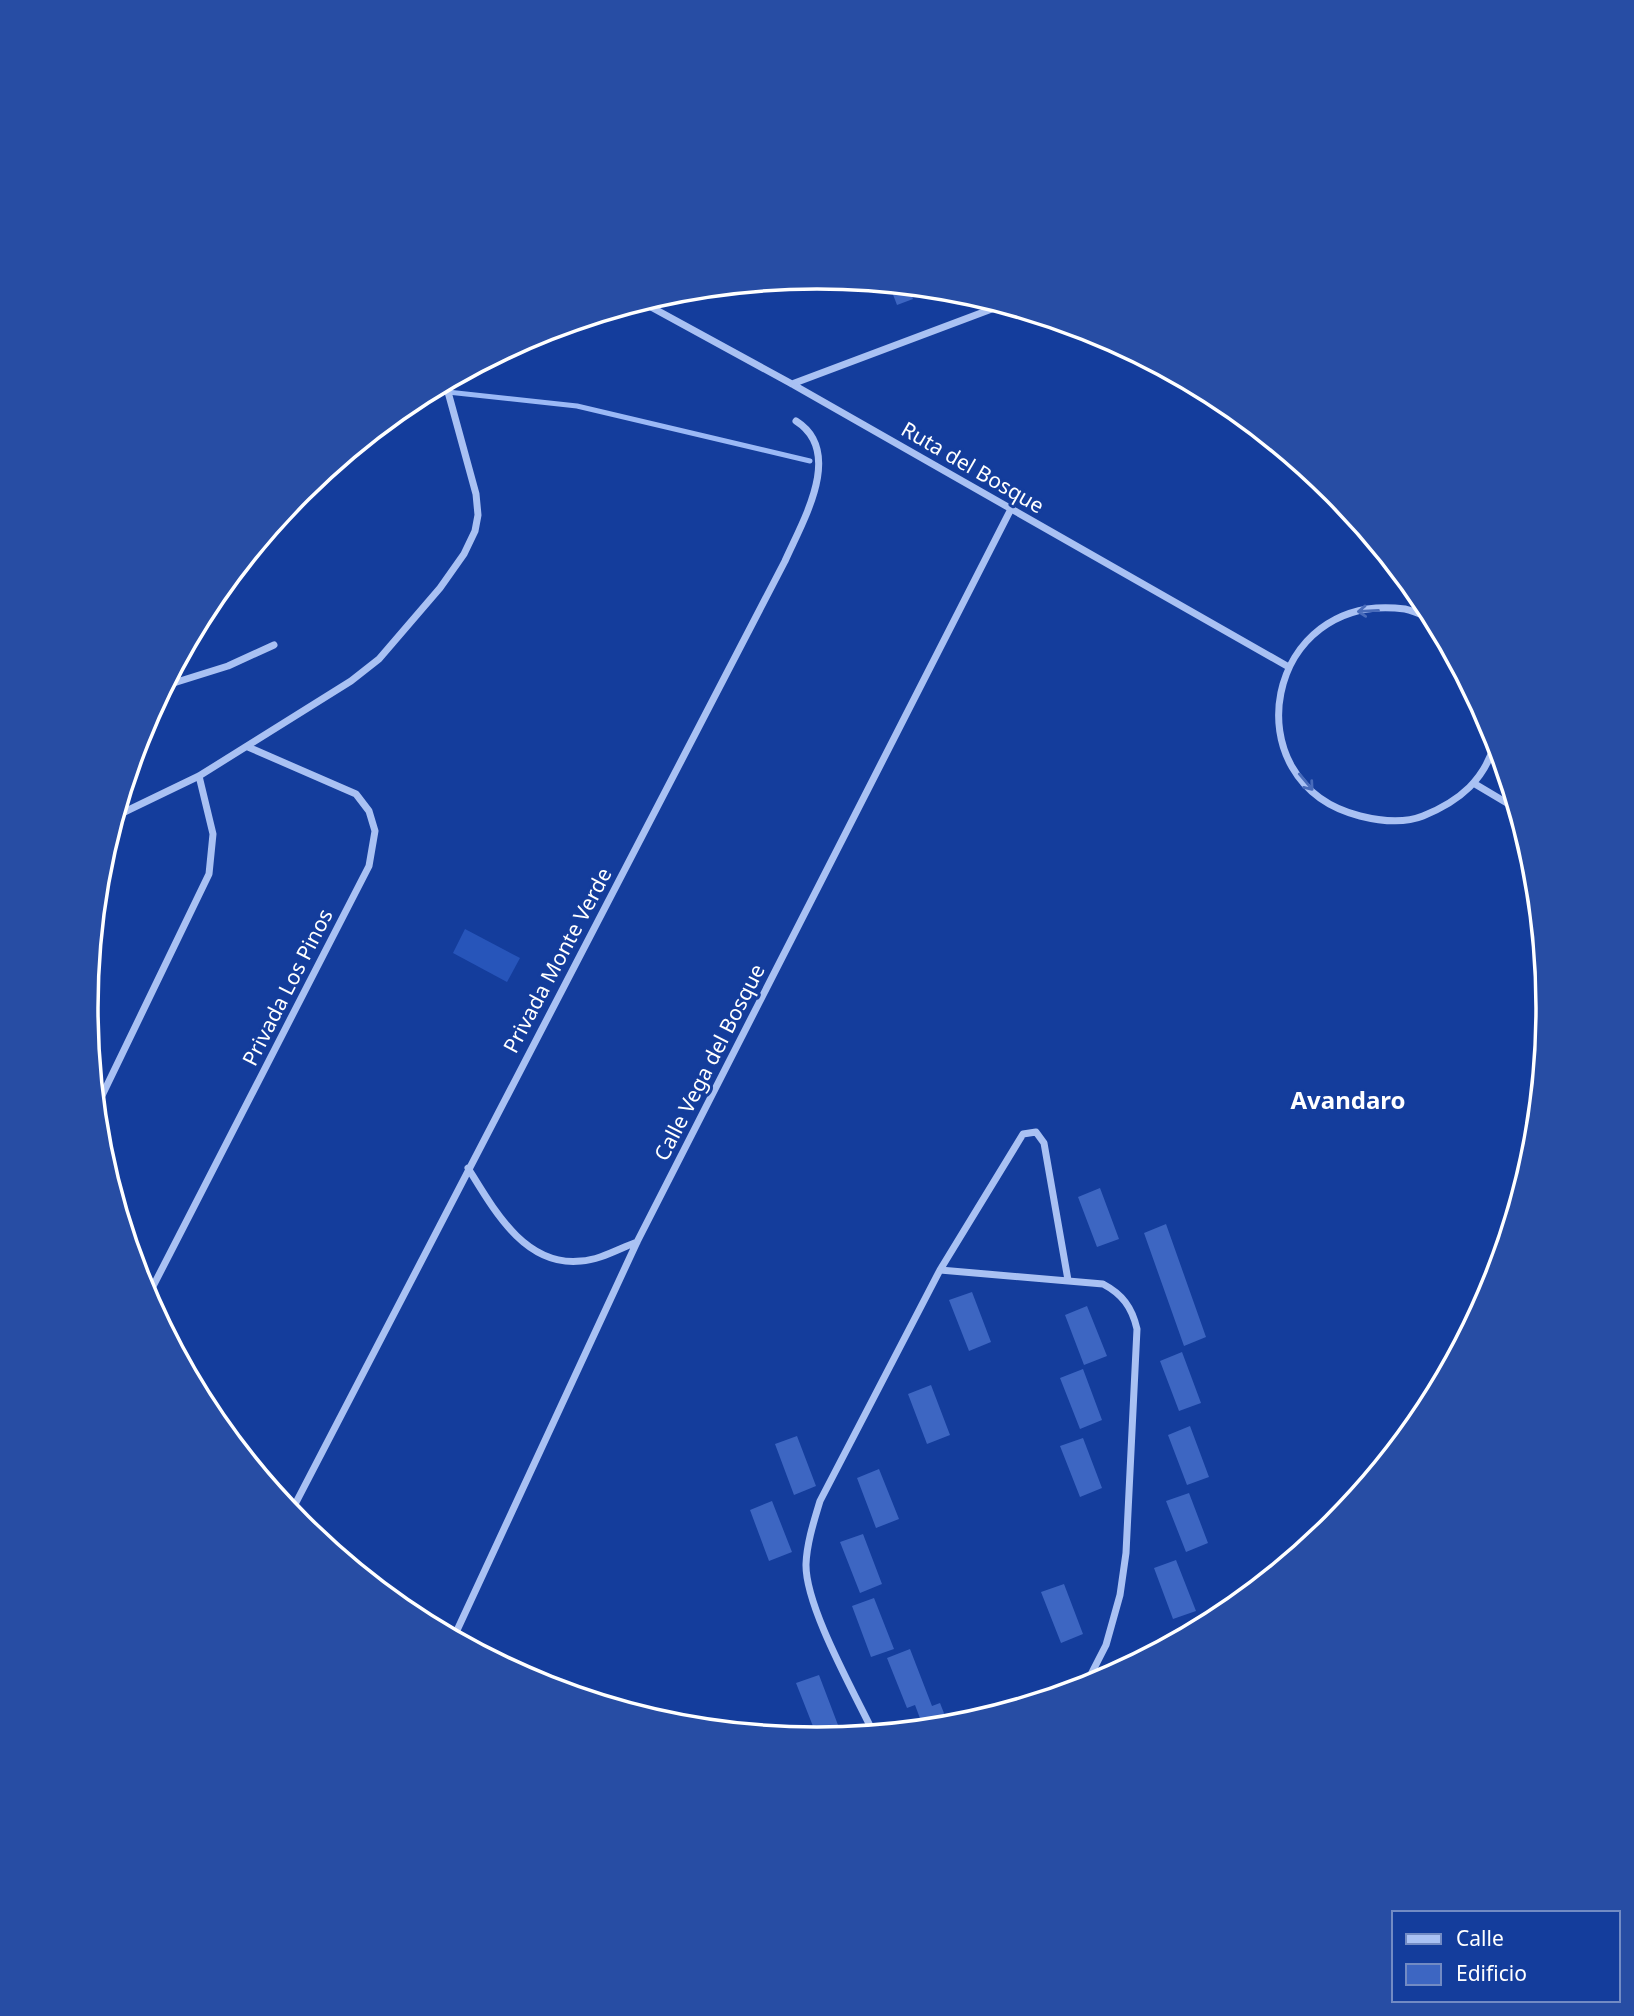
<svg xmlns="http://www.w3.org/2000/svg" width="1634" height="2016" font-family="'Noto Sans',sans-serif">
	<rect width="100%" height="100%" fill="#143d9c"/>
	<path fill="#2755ba" d="M465,929L520,958L507,982L453,953Z"/>
	<g fill="none" stroke-linecap="round" stroke-linejoin="round">
		<path stroke="#9bb9f6" stroke-width="5" d="M429,390L577,406L810,461"/>
	</g>
	<path fill="#3d66c2" d="M889,284L908,286L913,299L897,305Z
		M1100,1188L1119,1239L1097,1247L1078,1197Z
		M1166,1224L1206,1337L1184,1346L1144,1233Z
		M972,1292L991,1342L969,1351L949,1300Z
		M1087,1306L1107,1356L1084,1365L1065,1315Z
		M1182,1352L1201,1403L1179,1411L1160,1361Z
		M1083,1369L1102,1420L1080,1429L1060,1378Z
		M931,1385L950,1435L927,1444L908,1394Z
		M1190,1426L1209,1477L1187,1485L1168,1435Z
		M797,1436L816,1486L794,1495L775,1444Z
		M1083,1438L1102,1488L1080,1497L1060,1446Z
		M879,1469L899,1519L876,1528L857,1478Z
		M1189,1493L1208,1543L1186,1552L1166,1501Z
		M772,1501L792,1552L769,1561L750,1510Z
		M863,1534L882,1584L860,1593L840,1542Z
		M1176,1560L1196,1611L1173,1619L1154,1568Z
		M1064,1584L1083,1634L1061,1643L1041,1592Z
		M874,1598L894,1649L871,1657L852,1606Z
		M910,1649L932,1706L940,1703L949,1726L924,1729L915,1705L907,1708L887,1658Z
		M819,1675L838,1725L833,1727L837,1737L818,1739L796,1683Z"/>
	<g fill="none" stroke-linecap="round" stroke-linejoin="round">
		<path stroke="#a9c1f3" stroke-width="7" d="M640,301L792,384L1287,666
			M792,384L1005,304
			M1435,620C1425,616 1414,611 1405,609C1265,590 1229,783 1360,816C1380,821 1403,824 1423,816C1460,801 1485,780 1496,740
			M164,686L228,666L274,645
			M1475,784L1517,809
			M114,817L199,776L351,681L379,659L440,588L464,554L475,531L478,515L476,494L445,381
			M96,1108L209,874L213,834L199,776
			M468,1168C494,1210 525,1267 581,1261C600,1260 620,1248 637,1242
			M940,1270L1023,1134L1036,1132L1044,1143L1068,1280
			M147,1298L369,866L375,831L369,811L356,794L248,747
			M290,1514L785,561C802,522 845,452 796,421
			M453,1639L637,1242L1011,509
			M874,1734C854,1692 805,1606 806,1564C807,1542 814,1521 820,1501L940,1270L1103,1284C1122,1294 1132,1307 1137,1329L1126,1553L1120,1595L1106,1645L1084,1688"/>
	</g>
	<defs><path id="oneway-shaft" d="M-6 0H5M1.5-3L5.5 0L1.5 3" fill="none" stroke-width="1.6" stroke-linecap="round" stroke-linejoin="round" transform="scale(1.75)"/></defs>
	<g stroke="#486bba">
		<use href="#oneway-shaft" transform="translate(1368 611) rotate(177)"/>
		<use href="#oneway-shaft" transform="translate(1306 782) rotate(50)"/>
	</g>
	<g text-anchor="middle" dominant-baseline="central" stroke-width="6" stroke-linejoin="round" paint-order="stroke">
		<g font-size="21" fill="#fff" stroke="#143d9c">
			<text transform="translate(973 467) rotate(30)">Ruta del Bosque</text>
			<text transform="translate(557 960) rotate(-62)">Privada Monte Verde</text>
			<text transform="translate(287 987) rotate(-63)">Privada Los Pinos</text>
			<text transform="translate(709 1062) rotate(-63)">Calle Vega del Bosque</text>
		</g>
		<g font-size="24" font-weight="bold" fill="#fff" stroke="#143d9c">
			<text x="1348" y="1099">Avandaro</text>
		</g>
	</g>
	<path d="M0 0H1634V2016H0ZM98 1008a719 719 0 1 1 1438 0a719 719 0 1 1-1438 0Z" fill="#274da4" fill-rule="evenodd"/>
	<path fill="none" stroke="#fff" stroke-width="3.5" d="M98 1008a719 719 0 1 1 1438 0a719 719 0 1 1-1438 0Z"/>
	<rect x="1392" y="1911" width="228" height="91" fill="#143d9c" stroke="#728bc4" stroke-width="2"/>
	<rect x="1406" y="1934" width="35" height="10" fill="#a9c1f3" stroke="#728bc4" stroke-width="2"/>
	<text x="1456" y="1946" font-size="21" fill="#ffffff">Calle</text>
	<rect x="1406" y="1964" width="35" height="21" fill="#3d66c2" stroke="#728bc4" stroke-width="2"/>
	<text x="1456" y="1981" font-size="21" fill="#ffffff">Edificio</text>
</svg>
